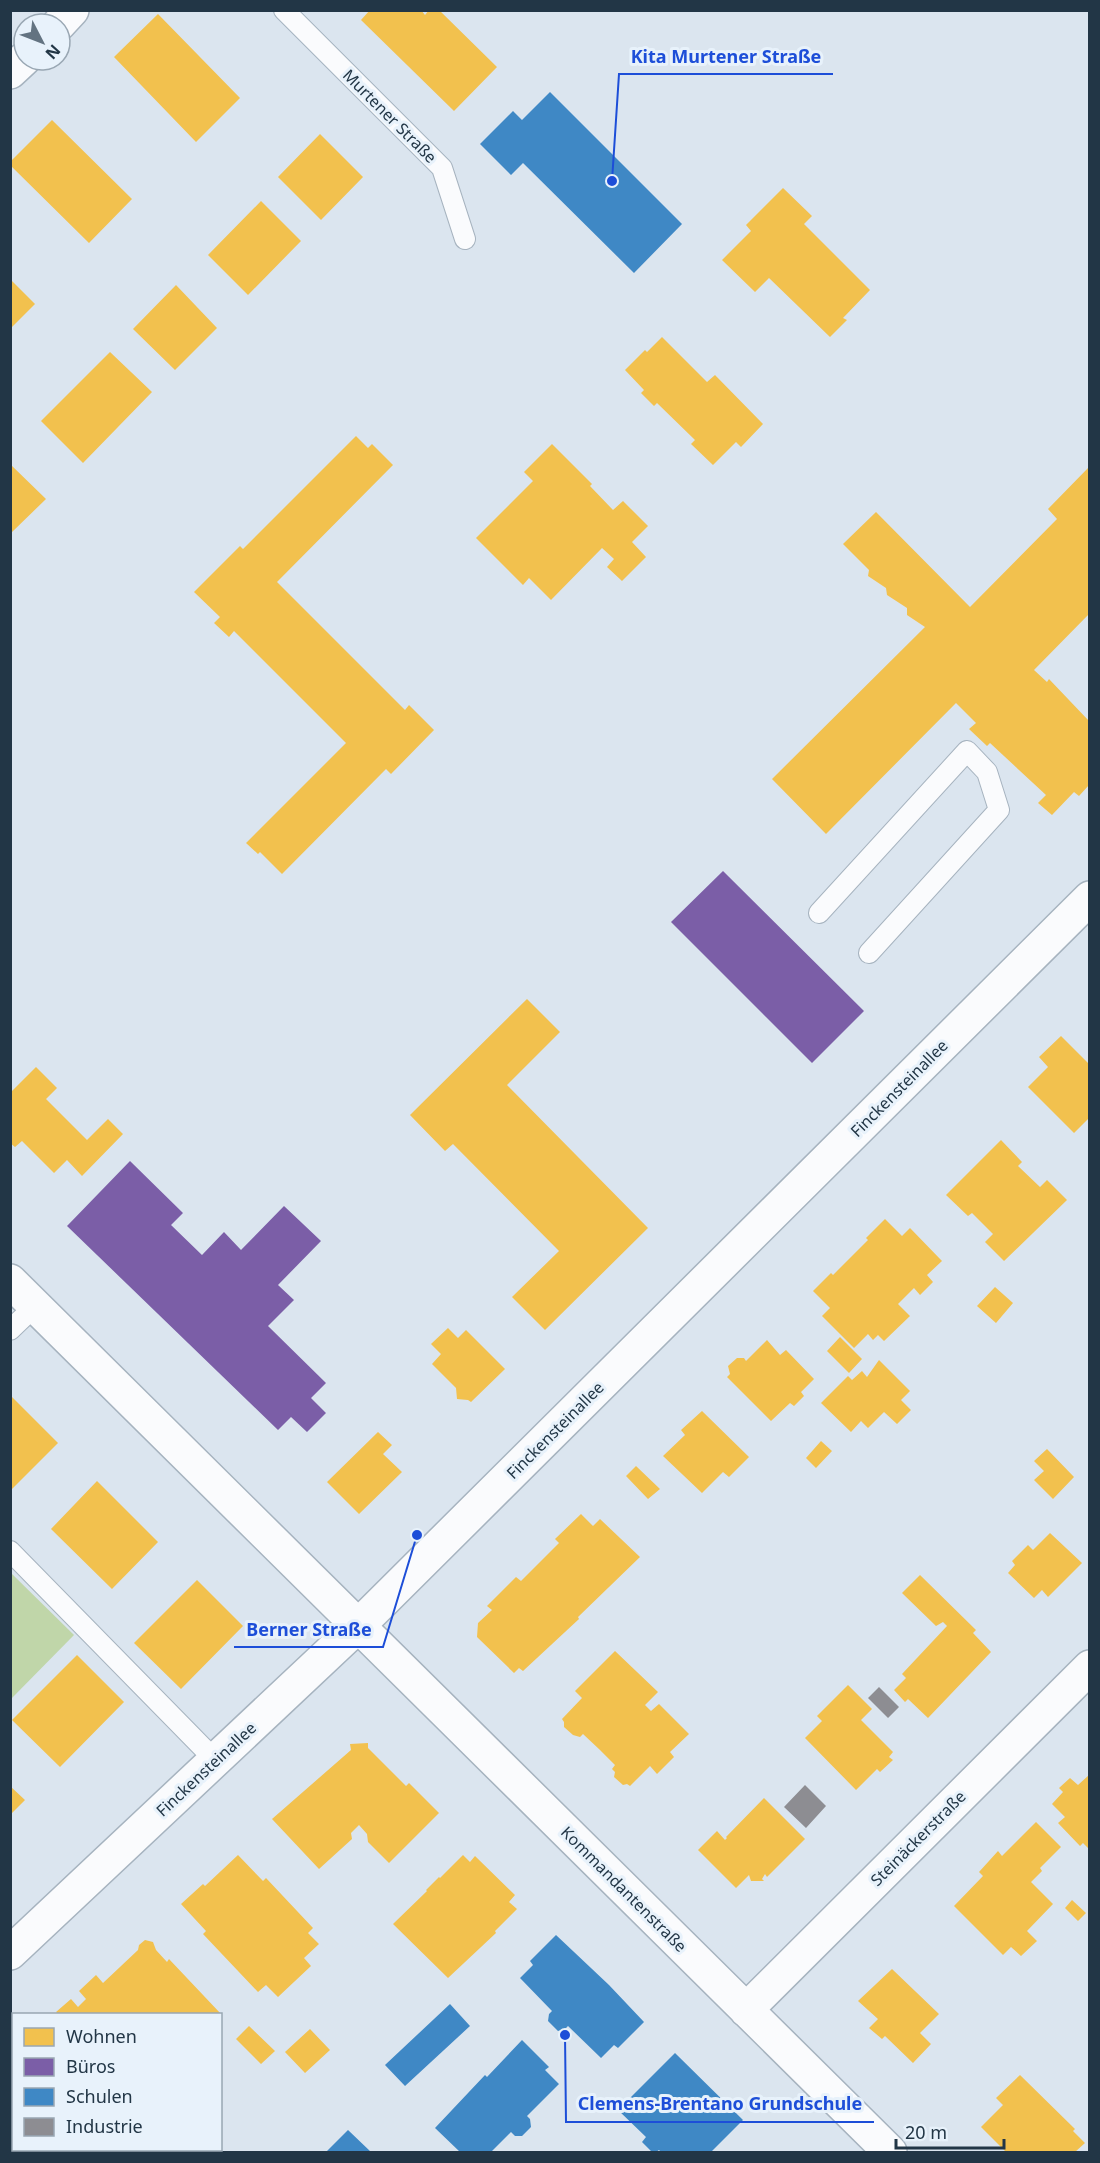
<svg xmlns="http://www.w3.org/2000/svg" width="1100" height="2163" font-family="'Noto Sans',sans-serif">
	<rect width="100%" height="100%" fill="#dbe5ef"/>
	<path fill="#c0d6a9" d="M11,1573L74,1635L11,1699H10Z"/>
	<path fill="#f2c14e" d="M370,10H421L425,15L429,10H439L497,67L454,111L361,20Z
		M158,14L240,98L196,142L114,57Z
		M52,120L132,199L89,243L10,165V162Z
		M320,134L363,177L321,220L278,177Z
		M783,188L812,216L804,224L870,290L843,318L847,320L830,337L769,278L755,292L722,260L751,231L746,225Z
		M261,201L301,241L248,295L208,255Z
		M10,279L35,304L10,329Z
		M176,285L217,328L175,370L133,329Z
		M662,337L707,382L715,375L763,424L741,447L736,442L713,465L691,444L695,440L657,403L654,406L641,393L644,390L625,370L645,350L647,352Z
		M110,352L152,392L83,463L41,421Z
		M356,436L368,448L372,444L393,465L277,582L405,710L409,705L434,730L391,774L386,769L282,874L260,852L258,854L246,843L346,743L234,631L229,637L214,623L220,617L194,592L240,546L243,549Z
		M552,444L592,484L590,486L613,510L623,501L648,526L632,542L646,557L622,581L607,567L614,559L602,548L551,600L529,578L523,585L476,538L533,481L524,472Z
		M10,464L46,499L10,534Z
		M1089,467V614L1034,670L1047,682L1049,679L1089,721V785L1079,796L1074,792L1052,815L1038,803L1046,795L990,743L987,746L969,729L976,723L956,703L826,834L772,779L925,627L907,615V608L887,595L886,588L868,576L869,570L843,544L876,512L970,607L1057,519L1048,509Z
		M527,999L560,1032L507,1085L648,1228L545,1330L512,1297L559,1251L453,1144L445,1151L410,1115Z
		M1061,1036L1089,1064V1118L1074,1133L1028,1087L1048,1067L1039,1057Z
		M36,1067L57,1088L46,1099L87,1140L108,1119L123,1134L82,1176L67,1160L54,1173L22,1141L15,1147L10,1143V1093Z
		M1001,1140L1022,1162L1018,1166L1040,1187L1047,1180L1067,1200L1004,1261L985,1242L993,1234L972,1213L968,1216L946,1195Z
		M885,1219L902,1236L910,1228L942,1261L927,1275L933,1282L920,1295L914,1288L898,1304L910,1316L884,1341L878,1335L873,1340L868,1334L854,1348L822,1316L830,1308L813,1291L831,1273L833,1275L868,1240L866,1238Z
		M995,1287L1013,1303L996,1323L977,1306Z
		M448,1328L458,1338L466,1330L505,1369L471,1402L468,1400L457,1399L456,1388L432,1364L441,1354L431,1344Z
		M840,1337L862,1359L849,1373L827,1351Z
		M767,1340L780,1355L786,1350L814,1379L801,1392L804,1396L794,1406L790,1403L771,1421L727,1377L730,1374L728,1366L737,1358H744L746,1361Z
		M879,1360L910,1391L901,1400L911,1410L897,1424L884,1412L868,1428L861,1421L851,1432L821,1403L848,1376L852,1380L862,1371L867,1377Z
		M10,1395L58,1443L10,1491Z
		M702,1411L749,1457L729,1477L723,1472L702,1493L663,1456L685,1435L681,1430Z
		M378,1432L392,1445L383,1454L402,1472L359,1514L327,1482Z
		M821,1441L832,1451L816,1468L806,1458Z
		M1047,1449L1074,1477L1053,1499L1034,1480L1044,1471L1034,1461Z
		M636,1466L660,1489L648,1499L626,1476Z
		M97,1481L158,1542L112,1589L51,1529Z
		M581,1514L593,1526L600,1519L640,1557L578,1617L579,1619L523,1671L519,1668L514,1673L477,1637L478,1623L492,1610L487,1606L516,1577L521,1581L559,1543L555,1539Z
		M1050,1533L1082,1563L1048,1597L1042,1590L1034,1598L1008,1573L1015,1565L1012,1561L1028,1545L1033,1550Z
		M920,1575L976,1630L973,1633L991,1652L928,1718L908,1699L905,1702L894,1690L906,1678L902,1674L947,1626L943,1622L936,1626L902,1593Z
		M197,1580L243,1626L181,1689L134,1643Z
		M615,1651L658,1692L645,1705L651,1711L659,1704L689,1734L670,1752L674,1757L657,1774L650,1766L630,1786L627,1784L623,1785L614,1777L615,1772L612,1769L615,1765L600,1750L583,1734L580,1737L573,1735L564,1727V1722L562,1719L582,1698L575,1691Z
		M77,1655L124,1702L60,1767L12,1720Z
		M848,1685L872,1709L861,1720L893,1752L889,1757L893,1760L880,1772L877,1769L856,1790L805,1738L822,1721L817,1716Z
		M368,1743V1748L406,1786L409,1783L439,1813L389,1863L368,1842L367,1834L359,1825L351,1833L352,1839L319,1869L272,1819L351,1750L350,1744Z
		M1089,1775V1849L1083,1843L1080,1846L1058,1823L1065,1817L1052,1804L1063,1792L1059,1788L1070,1778L1078,1785Z
		M10,1786L25,1800L10,1815Z
		M764,1798L805,1839L767,1877L765,1874L762,1879L764,1881H751L749,1875L736,1888L698,1850L717,1831L725,1840L727,1838L726,1837Z
		M1036,1822L1061,1847L1040,1868L1042,1871L1031,1882L1053,1904L1027,1931L1037,1941L1021,1956L1011,1947L1003,1955L954,1906L983,1876L979,1872L998,1851L1002,1856Z
		M238,1855L263,1881L266,1878L313,1928L308,1933L319,1944L304,1958L311,1966L278,1997L266,1985L258,1992L203,1934L206,1931L181,1904L203,1884L205,1886Z
		M463,1855L470,1862L475,1856L515,1895L509,1902L517,1909L495,1931L496,1933L448,1978L393,1924L427,1891L426,1890L439,1877L440,1878Z
		M1072,1900L1086,1913L1078,1921L1065,1908Z
		M145,1940L153,1942L156,1950L167,1962L169,1959L221,2014H58L56,2012L71,1999L78,2007L86,1999L79,1991L96,1975L103,1983L138,1950L139,1945Z
		M892,1969L939,2014L920,2033L931,2044L913,2063L885,2036L882,2039L869,2028L878,2019L858,2001Z
		M249,2026L275,2051L261,2064L236,2039Z
		M310,2029L330,2050L305,2073L285,2052Z
		M1020,2075L1075,2129L1073,2131L1085,2143L1075,2152H1006L981,2127L1003,2105L996,2098Z
		M54,2150H71L74,2152H51Z"/>
	<path fill="#7b5ea7" d="M723,871L864,1011L812,1063L671,922Z
		M130,1161L183,1213L171,1225L202,1255L224,1232L241,1250L284,1206L321,1241L278,1285L294,1300L268,1326L326,1383L311,1398L326,1413L307,1432L291,1417L278,1430L67,1226Z"/>
	<path fill="#3f88c5" d="M550,92L682,224L634,273L523,163L511,175L480,144L513,111L522,120Z
		M556,1935L609,1985L644,2022L618,2048L614,2045L601,2058L568,2026L565,2029L558,2031L548,2021L549,2014L552,2011L520,1978L533,1965L530,1961Z
		M450,2004L470,2026L405,2086L385,2065Z
		M522,2040L549,2067L545,2070L559,2084L527,2116L530,2119L531,2127L522,2136H515L511,2132L491,2152H460L435,2128L485,2075L487,2077Z
		M675,2053L743,2120L711,2152H661L659,2150L656,2152H652L642,2142L646,2137L618,2110Z
		M348,2130L371,2152H326Z"/>
	<path fill="#8d8d92" d="M879,1687L899,1707L888,1718L868,1698Z
		M805,1785L826,1806L806,1828L784,1807Z"/>
	<g fill="none" stroke-linecap="round" stroke-linejoin="round">
		<g stroke="#a6b3bf" stroke-width="22">
			<path id="service" d="M284,10L442,168L465,239
				M819,913L967,751L987,772L999,810L869,953
				M10,1330L35,1306
				M10,1551L215,1760"/>
		</g>
		<g stroke="#a6b3bf" stroke-width="36">
			<path id="minor" d="M59,24L72,10
				M10,72L24,59
				M10,1281L890,2152
				M746,2010L1090,1667"/>
		</g>
		<g stroke="#a6b3bf" stroke-width="36">
			<path id="tertiary" d="M10,1953L359,1625L1090,898"/>
		</g>
		<use href="#service" stroke="#fafbfd" stroke-width="20"/>
		<use href="#minor" stroke="#fafbfd" stroke-width="33"/>
		<use href="#tertiary" stroke="#fafbfd" stroke-width="33"/>
	</g>
	<g text-anchor="middle" dominant-baseline="central" stroke-width="6" stroke-linejoin="round" paint-order="stroke">
		<g font-size="16" fill="#223646" stroke="#e8f2fb">
			<text transform="translate(390 116) rotate(45)">Murtener Straße</text>
			<text transform="translate(899 1088) rotate(-45)">Finckensteinallee</text>
			<text transform="translate(555 1430) rotate(-45)">Finckensteinallee</text>
			<text transform="translate(206 1769) rotate(-43)">Finckensteinallee</text>
			<text transform="translate(918 1838) rotate(-45)">Steinäckerstraße</text>
			<text transform="translate(624 1889) rotate(45)">Kommandantenstraße</text>
		</g>
	</g>
	<path fill="none" stroke="#1d4ed8" stroke-width="2" d="M612 181L619 74H833M417 1535L383 1647H234M565 2035L566 2122H874"/>
	<g fill="#1d4ed8" stroke="#e8f2fb" stroke-width="2">
		<circle cx="612" cy="181" r="6"/>
		<circle cx="417" cy="1535" r="6"/>
		<circle cx="565" cy="2035" r="6"/>
	</g>
	<g font-size="18" text-anchor="middle" font-weight="bold" fill="#1d4ed8" stroke="#e8f2fb" stroke-width="6" stroke-linejoin="round" paint-order="stroke">
		<text x="726" y="63">Kita Murtener Straße</text>
		<text x="309" y="1636">Berner Straße</text>
		<text x="720" y="2110">Clemens-Brentano Grundschule</text>
	</g>
	<rect width="1100" height="2163" fill="none" stroke="#223646" stroke-width="24"/>
	<rect x="12" y="2013" width="210" height="138" fill="#e8f2fb" stroke="#99a7b3" stroke-width="1.5"/>
	<rect x="24" y="2028" width="30" height="18" fill="#f2c14e" stroke="#99a7b3" stroke-width="1.5"/>
	<text x="66" y="2043" font-size="18" fill="#223646">Wohnen</text>
	<rect x="24" y="2058" width="30" height="18" fill="#7b5ea7" stroke="#99a7b3" stroke-width="1.5"/>
	<text x="66" y="2073" font-size="18" fill="#223646">Büros</text>
	<rect x="24" y="2088" width="30" height="18" fill="#3f88c5" stroke="#99a7b3" stroke-width="1.5"/>
	<text x="66" y="2103" font-size="18" fill="#223646">Schulen</text>
	<rect x="24" y="2118" width="30" height="18" fill="#8d8d92" stroke="#99a7b3" stroke-width="1.5"/>
	<text x="66" y="2133" font-size="18" fill="#223646">Industrie</text>
	<g transform="translate(42 42) rotate(132)"><circle r="28" fill="#e8f2fb" stroke="#99a7b3" stroke-width="1.5"/>
	<path d="M0-4.5L10 22L0 15L-10 22Z" fill="#637381"/>
	<text y="-9" font-size="16" font-weight="bold" text-anchor="middle" fill="#223646">N</text>
	</g>
	<path d="M896 2139v9h108v-9" fill="none" stroke="#223646" stroke-width="3"/>
	<text x="905" y="2139" font-size="18" fill="#223646" stroke="#e8f2fb" stroke-width="4.5" paint-order="stroke">20 m</text>
</svg>
